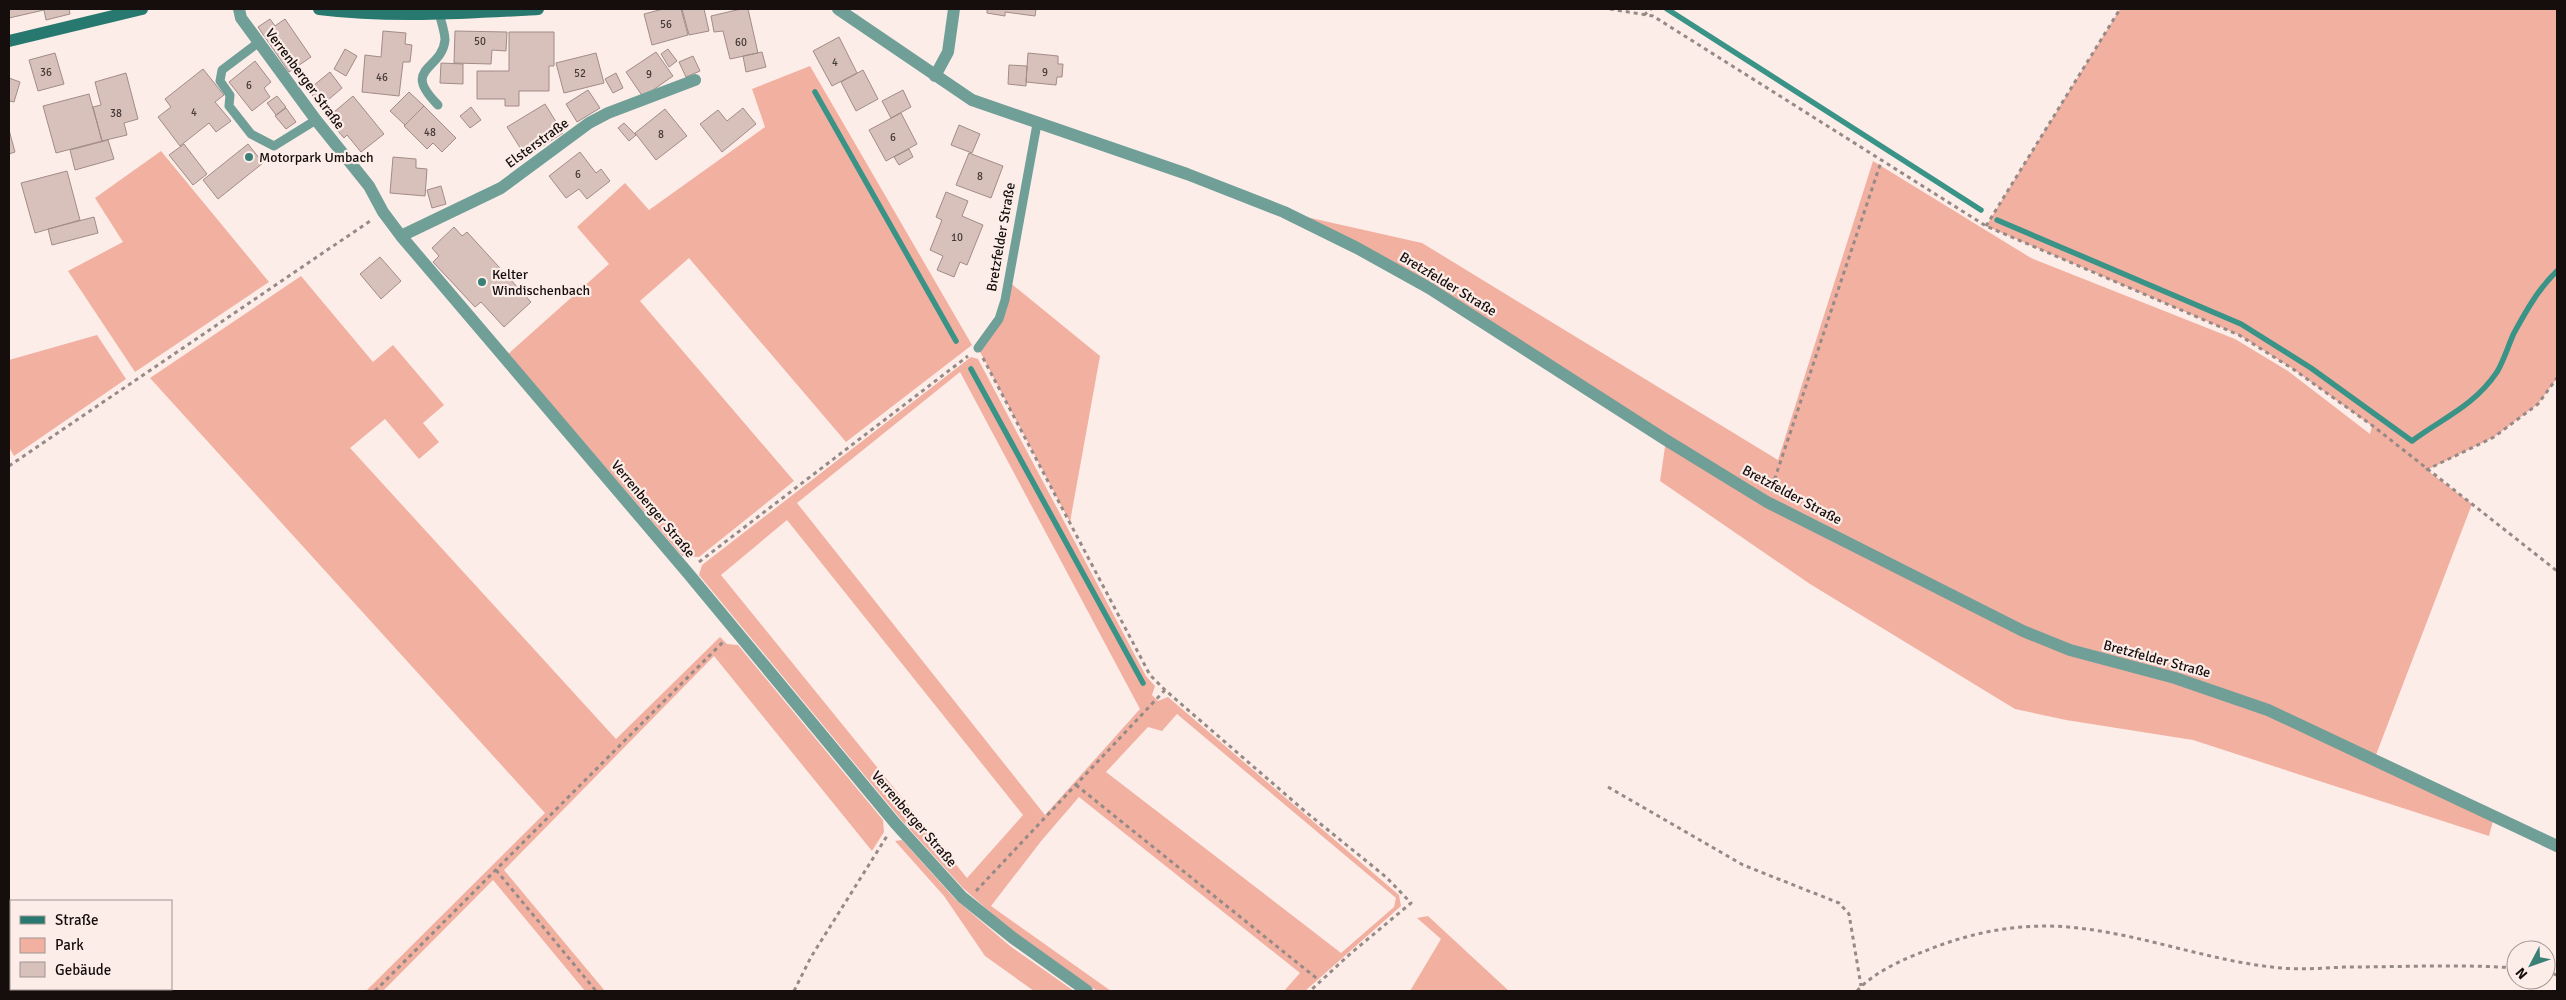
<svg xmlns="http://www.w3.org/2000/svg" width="2566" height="1000" font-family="Signika,sans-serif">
	<rect width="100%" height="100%" fill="#fcede9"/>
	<path fill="#f2b0a1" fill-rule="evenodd" d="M2120,9H2557V378L2538,404L2494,437L2427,470L2472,504L2374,760L2494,817L2489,836L2193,740L2066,720L2015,709L1810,584L1660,481L1666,440L1429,288L1284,212L1422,243L1778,460L1873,161L2031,258L2235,339L2288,371L2370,434L2372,426L2293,369L2239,335L1986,226Z
		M810,66L972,345L846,442L689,258L640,301L794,481L699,557L682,556L508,354L609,264L577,227L625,183L649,210L765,127L752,89Z
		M161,151L269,282L135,372L68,271L123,242L95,198Z
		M301,276L373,362L393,345L444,405L423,423L439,442L419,459L385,419L350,448L616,739L720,637L727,644L738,645L883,820L884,832L872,851L714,656L504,870L605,991H585L493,880L383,991H366L545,813L150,378Z
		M1008,281L1100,356L1070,522L978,348L999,319Z
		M97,335L126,379L14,456L9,447V360Z
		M971,357L978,359L1146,676L1155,686L1152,695L1158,701L1168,697L1399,895L1401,906L1305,991H1284L1300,973L1079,797L1042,840L991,906L1111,991H1097L1014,933L963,888L903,822L699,575L702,565ZM960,372L1140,709L1045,815L797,503ZM787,520L1023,815L967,878L721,575ZM1177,714L1396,898L1394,907L1341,953L1106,772L1148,727L1162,731Z
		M902,840L955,899L1010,946L1074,991H1034L985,956L944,896L895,841Z
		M1428,916L1509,991H1410L1441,939L1417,918Z"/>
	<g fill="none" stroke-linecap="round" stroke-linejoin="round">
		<path stroke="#3a9387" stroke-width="5.5" d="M1667,9L1981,210
			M815,92L956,341
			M1997,220L2241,324L2311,368L2412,441C2443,418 2474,406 2497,372C2504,360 2508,346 2514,333C2526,311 2539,288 2557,271
			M971,369L1143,683"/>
	</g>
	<path fill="#d8c0bb" stroke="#a28c87" d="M9,9H69L70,14L46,20L44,10L9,18Z
		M663,9H681L688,35L652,45L644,14Z
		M682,9H704L709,31L689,35Z
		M741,9H748L758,53L730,59L723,31L714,32L711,16Z
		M987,9H1036L1035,16L1005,12V16L987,13Z
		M270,19L275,26L285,19L311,57L289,72L258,27Z
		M383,31L406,33L405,44L412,45L410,62H403L399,96L362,92L365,55L381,57Z
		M455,31L507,32L506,51L492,50L491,64L454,63Z
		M509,32H554V66H549V91H519V106H505V99H477V71H509Z
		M839,37L857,73L832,86L813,51Z
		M345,49L357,56L346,76L334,69Z
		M668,49L677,61L669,67L661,54Z
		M656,52L673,76L643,97L626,72Z
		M762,52L766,67L746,72L743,56Z
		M55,53L64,84L38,91L29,60Z
		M596,53L604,83L564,93L556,63Z
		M1028,53L1058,56V64H1063L1062,77H1057L1056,85L1026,82Z
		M693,56L700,71L686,77L679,62Z
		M255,61L271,82L264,88L270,97L252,111L229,82Z
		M441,63L463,64V84L440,83Z
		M1009,65L1027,66L1026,86L1008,84Z
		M203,69L224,95L215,102L231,121L216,132L209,123L180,146L158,117L171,107L165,99Z
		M863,70L878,99L856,111L841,82Z
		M330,72L342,88L321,106L308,90Z
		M126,73L138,119L124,123L127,135L102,141L93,107L101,105L95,82Z
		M616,73L623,88L613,93L605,79Z
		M9,78L20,82L14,102L9,101Z
		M588,90L600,108L577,122L566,104Z
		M903,90L911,107L891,118L882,101Z
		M409,92L424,106L405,125L390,111Z
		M89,94L102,141L56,153L43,106Z
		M277,96L286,107L276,115L267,103Z
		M353,96L384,134L361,152L347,135L344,138L327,118Z
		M545,104L563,133L526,157L507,127Z
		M424,106L456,138L442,152L433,143L427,149L404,126Z
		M471,107L481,120L470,128L460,116Z
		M286,108L296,122L286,129L275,116Z
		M743,108L756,124L722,152L700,124L718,110L727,121Z
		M665,109L687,136L656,160L635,133Z
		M901,113L917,144L886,161L869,130Z
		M624,123L636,135L629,141L618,128Z
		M959,125L980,134L972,153L951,145Z
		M9,130L15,152L9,154Z
		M108,140L114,159L75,170L70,150Z
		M184,144L207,174L193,185L169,155Z
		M248,144L263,163L218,199L203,180Z
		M909,149L913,157L899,165L894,157Z
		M580,152L596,173L601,169L610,181L587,199L579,189L566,198L549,176Z
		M969,153L1003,166L991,198L956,185Z
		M393,157L416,159V168L427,169L425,196L390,193Z
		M67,171L80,220L35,233L21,183Z
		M441,186L446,204L432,208L427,190Z
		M946,192L968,201L962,216L983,225L967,265L960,262L954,277L937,270L943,256L930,250L942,220L936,217Z
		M94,217L98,233L52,245L48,229Z
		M454,227L462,236L467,232L531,302L504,327L481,302L475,307L433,262L439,256L432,248Z
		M380,257L401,281L381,299L360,274Z"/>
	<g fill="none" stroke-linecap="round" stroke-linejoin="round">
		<path stroke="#968a87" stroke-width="3" stroke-dasharray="4 4" stroke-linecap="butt" d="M1610,9L1653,16L1986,226L2239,335L2293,369L2373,426L2557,571
			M1644,15L1651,9
			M1986,226L2120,9
			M983,358L1150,675L1165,690L1307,813L1386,877L1411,903L1350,954L1310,991
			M9,466L370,221
			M2426,470L2494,437L2538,404L2557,378
			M1772,487L1882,159
			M699,562L968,356
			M1076,785L1320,981
			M1608,787L1743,865L1839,903L1849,914L1861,986
			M496,870L596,991
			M976,891L1165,690
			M2546,972L2557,975
			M375,991L724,641
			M794,991L811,957L887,836
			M1857,991C1873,973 1903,959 1925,951C1964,935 2004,926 2047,926C2126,927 2202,961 2281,968C2302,970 2324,968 2346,967C2402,967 2459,964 2516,968"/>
		<path stroke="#709f98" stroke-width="9" d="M259,42L222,70L220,81L230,95L229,106L251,134L274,146L316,120
			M438,105C400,67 442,71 445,40C445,32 441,21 439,13
			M978,348L999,319L1005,300L1037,124"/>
		<path stroke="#709f98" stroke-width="12" d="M239,9L241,18L316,120L369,186L383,212L401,236L687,572L895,823L962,897L1013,938L1087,991
			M838,9L972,100L1187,174L1284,212L1357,248L1429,288L1666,440L1767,502L2023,631L2070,650L2175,678L2268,710L2557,846
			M935,76L948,52L954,9
			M401,236L501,188L589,123L608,113L695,80"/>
		<path stroke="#27786e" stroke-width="12" d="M319,9C391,18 466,13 538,9
			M9,41L142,9"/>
	</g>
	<g fill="#3a8077" stroke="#fcede9" stroke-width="2">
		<circle cx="249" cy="157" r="5"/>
		<circle cx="482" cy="282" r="5"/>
	</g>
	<g text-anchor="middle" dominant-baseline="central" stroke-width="4.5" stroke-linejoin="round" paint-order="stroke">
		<g font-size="11" fill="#463a38">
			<text x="666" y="24">56</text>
			<text x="480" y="41">50</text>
			<text x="741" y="42">60</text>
			<text x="835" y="62">4</text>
			<text x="46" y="72">36</text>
			<text x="1045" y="72">9</text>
			<text x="580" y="73">52</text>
			<text x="649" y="74">9</text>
			<text x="382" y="77">46</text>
			<text x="249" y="85">6</text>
			<text x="194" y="112">4</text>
			<text x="116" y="113">38</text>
			<text x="430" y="132">48</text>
			<text x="661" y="134">8</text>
			<text x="893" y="137">6</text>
			<text x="578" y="174">6</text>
			<text x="980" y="176">8</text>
			<text x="957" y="237">10</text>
		</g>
		<g font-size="14" fill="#160e0c" stroke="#fcede9">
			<text transform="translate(305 79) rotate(53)">Verrenberger Straße</text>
			<text transform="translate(537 143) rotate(-36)">Elsterstraße</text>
			<text transform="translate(1001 237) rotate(-80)">Bretzfelder Straße</text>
			<text transform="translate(1448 284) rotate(31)">Bretzfelder Straße</text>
			<text transform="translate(1792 495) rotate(28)">Bretzfelder Straße</text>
			<text transform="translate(653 509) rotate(50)">Verrenberger Straße</text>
			<text transform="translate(2157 659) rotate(15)">Bretzfelder Straße</text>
			<text transform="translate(914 819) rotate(49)">Verrenberger Straße</text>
		</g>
		<g font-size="14" fill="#160e0c" stroke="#fcede9" text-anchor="start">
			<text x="259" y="157">Motorpark Umbach</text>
			<text x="492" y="274">Kelter<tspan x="492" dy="16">Windischenbach</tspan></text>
		</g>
	</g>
	<rect width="2566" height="1000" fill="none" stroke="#160e0c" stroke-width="20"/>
	<rect x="10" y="900" width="162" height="90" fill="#fcede9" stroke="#a09491"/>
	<rect x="20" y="916" width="25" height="8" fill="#27786e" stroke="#a09491"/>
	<text x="55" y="925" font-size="15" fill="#160e0c">Straße</text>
	<rect x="20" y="938" width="25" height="15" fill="#f2b0a1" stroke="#a09491"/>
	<text x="55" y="950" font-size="15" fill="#160e0c">Park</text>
	<rect x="20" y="962" width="25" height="15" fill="#d8c0bb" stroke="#a09491"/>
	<text x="55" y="975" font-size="15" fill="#160e0c">Gebäude</text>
	<g transform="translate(2531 965) rotate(229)"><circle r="24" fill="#fcede9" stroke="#a09491"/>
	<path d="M0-4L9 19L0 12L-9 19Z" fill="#3a8077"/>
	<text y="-8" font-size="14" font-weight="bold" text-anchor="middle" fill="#160e0c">N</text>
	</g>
</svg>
